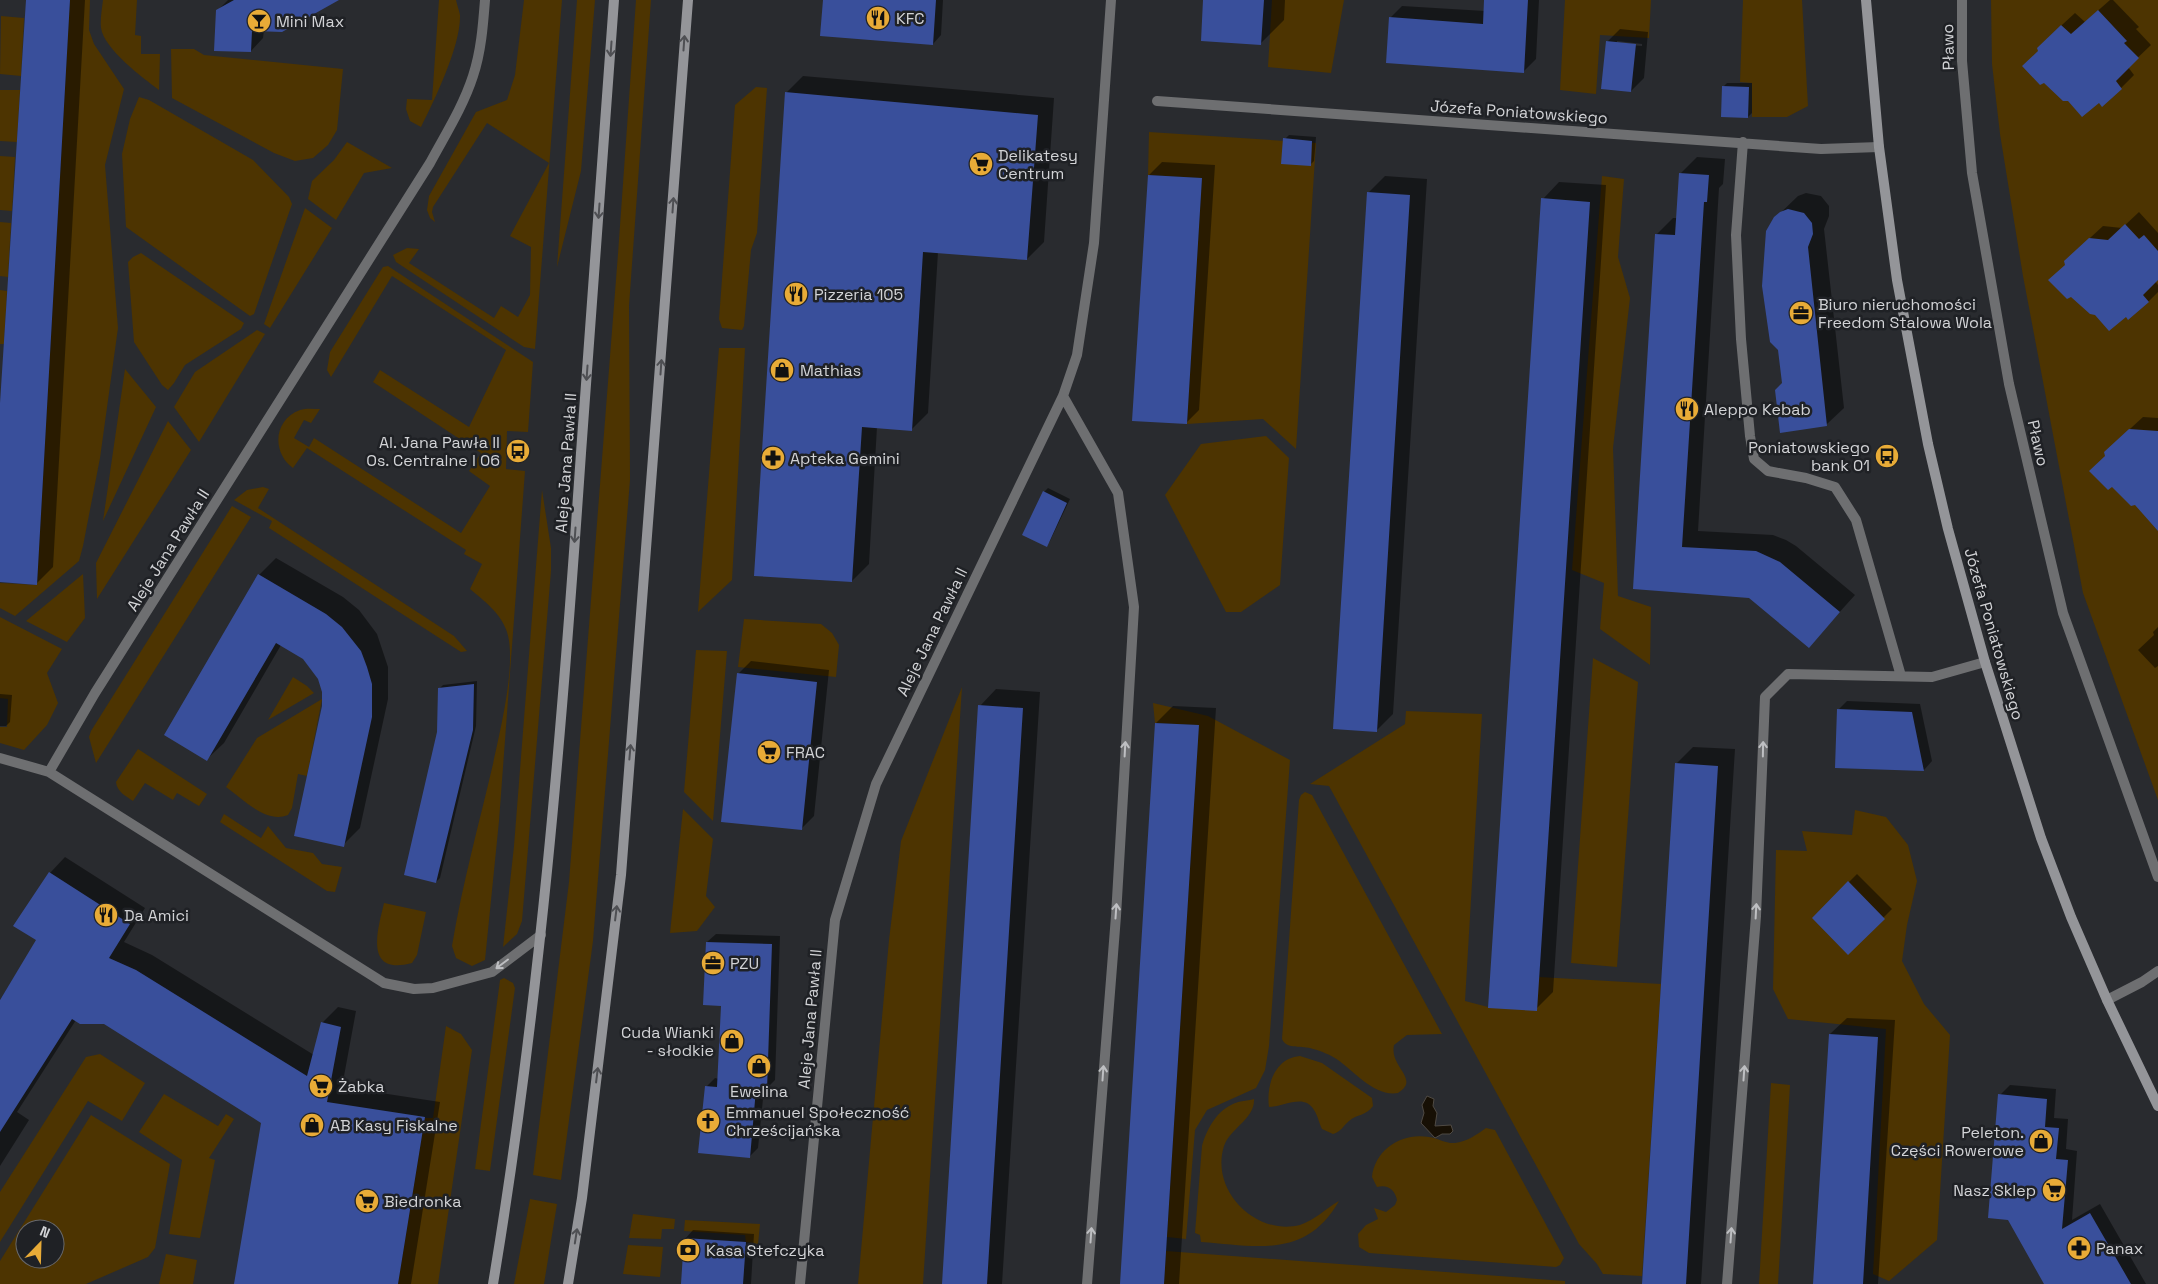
<svg xmlns="http://www.w3.org/2000/svg" width="2158" height="1284" font-family="'Space Grotesk',sans-serif">
	<rect width="100%" height="100%" fill="#292b2f"/>
	<path fill="#4d3401" fill-rule="evenodd" d="M70,0H90L89,30L94,44L124,89L105,165L118,328L100,458L83,546L79,561L15,616L0,608V583L37,585Z
		M103,0H137L135,35L141,36V54H160L159,90C143,78 104,49 101,28C100,19 102,9 103,0Z
		M439,0H456C457,5 459,10 460,15C461,45 435,99 421,127L410,121L406,109L407,99L432,100Z
		M524,0H562L535,349L524,347L396,262L393,255L407,248L419,249L409,263L494,318L501,306L518,317L530,295L531,247L510,236L549,163L487,123L433,207L432,212L435,222L430,218L427,210L429,196L476,112L507,100L515,75Z
		M577,0H595L581,171L557,267Z
		M636,0H651L629,306L630,480L593,941L561,1180L533,1175L569,882L618,254Z
		M1272,0H1344L1331,73L1268,67Z
		M1565,0H1651L1649,38L1600,35L1596,94L1560,90Z
		M1743,0H1802L1808,106L1787,117H1752V83L1740,82Z
		M1991,0H2158V800L2083,593L2023,276L2000,134L1992,64Z
		M1,16L24,18L21,76L0,74Z
		M171,49H194L204,55L343,69L337,130L328,145L313,158L295,161L274,153L172,98Z
		M756,87L767,88L757,233L751,250L744,326L742,330L722,328L719,319L735,105Z
		M0,90H20L17,142L0,141Z
		M139,97L149,100L253,160L289,197L292,204L254,314L250,316L126,227L122,154L130,119Z
		M1149,132L1316,143L1296,449L1263,419L1187,424L1202,178L1148,175Z
		M347,142L392,168L364,173L336,220L308,199L312,181L334,160Z
		M0,156L15,157L12,211L0,210Z
		M1602,176L1624,179L1618,257L1630,298L1613,448L1618,596L1651,607L1650,665L1600,629L1604,583L1572,570Z
		M305,208L332,228L270,328L264,324Z
		M0,222L11,223L8,277L0,276Z
		M141,253L244,323L241,329L185,365L174,383L168,390L162,385L134,342L128,262L133,257Z
		M388,266L533,362L528,432L507,431L506,469L525,471L499,821L485,960L472,966L456,958L452,946C462,885 479,824 493,764C500,731 517,663 507,632C501,613 484,601 470,589L482,564L464,554L466,550L307,448L293,468C272,453 273,420 300,410C306,408 313,409 320,409L311,423L304,420L294,438L309,447L314,438L461,533L490,486L469,471L481,453L373,382L380,370L469,427L506,350L392,276L331,377L327,370L330,352L383,267Z
		M0,290L7,291L4,344H0Z
		M257,330L265,334L199,442L174,407L195,372Z
		M719,348H745L732,580L698,612Z
		M125,369L156,407L103,521Z
		M168,421L191,450L97,599L96,563Z
		M1266,436L1289,458L1280,585L1241,612H1226L1165,495L1201,444Z
		M263,487L269,489L258,508L454,636L467,651L461,652L269,528L272,521L234,500L247,490Z
		M542,490L551,548V571L522,921L517,934L503,947L514,846Z
		M232,506L251,517L96,763L89,737L91,731Z
		M83,574L85,618L67,642L26,621Z
		M0,617L62,649L47,673L58,703L47,725L24,750L0,743V727H7L8,699L0,698Z
		M744,619L821,624L832,633L839,645L836,677L738,667Z
		M696,650L727,651L713,821L684,792Z
		M1593,658L1638,682L1617,967L1571,963Z
		M293,677L307,686L314,693L268,720Z
		M962,687L923,1284H858L889,940L901,841Z
		M322,699L307,776L298,774L292,808L288,815C266,824 243,799 226,787L257,738Z
		M1153,703L1208,716L1290,760L1269,1046L1265,1070L1256,1088L1207,1110L1195,1130L1186,1239L1167,1237L1199,725L1155,723Z
		M1406,711L1482,714L1465,1001L1488,1007L1539,977L1661,984L1642,1276L1603,1274L1597,1264L1579,1244L1329,786L1310,784L1405,724Z
		M138,749L207,794L199,806L177,793L173,800L145,783L133,801C126,796 117,792 116,782Z
		M1305,792L1312,795L1442,1034L1407,1035L1394,1045C1389,1067 1421,1079 1398,1093C1375,1097 1355,1072 1338,1060C1331,1055 1321,1051 1313,1049C1302,1045 1287,1050 1282,1039L1299,800L1301,795Z
		M683,809L713,839L706,896L715,907L697,931L670,933Z
		M1855,810L1886,817L1908,845L1917,881L1907,925L1902,961L1924,1004L1950,1035L1937,1240L1889,1281L1873,1274L1886,1029L1788,1019L1773,989L1776,850L1807,851L1802,831L1852,835Z
		M224,814L261,838L268,826L286,848L313,853L322,864L342,867L335,892L327,891L220,822Z
		M384,903L426,912L417,955L412,963C363,976 378,929 384,903Z
		M504,978L513,983L515,988L490,1171L475,1169L500,980Z
		M446,1026L461,1034L472,1050L438,1284H398L425,1118H433Z
		M100,1054L145,1083L122,1121L88,1101L0,1242V1192L86,1057Z
		M1300,1056L1322,1063L1372,1098L1373,1106C1366,1116 1357,1114 1349,1121C1343,1126 1341,1132 1333,1134L1322,1129C1319,1123 1318,1116 1314,1110C1304,1093 1284,1107 1269,1107C1266,1085 1275,1058 1300,1056Z
		M1771,1083L1790,1085L1778,1284H1759Z
		M164,1094L218,1126L226,1114L234,1119L209,1158L215,1160L200,1238L169,1234L182,1160L139,1132Z
		M1254,1099C1255,1119 1230,1128 1224,1146C1210,1190 1255,1236 1300,1225C1315,1220 1325,1209 1339,1201C1306,1259 1257,1246 1201,1242L1200,1235L1195,1233L1202,1146C1206,1131 1216,1112 1231,1105C1237,1101 1247,1101 1254,1099Z
		M91,1115L170,1164L155,1248L148,1257L86,1284H0V1261ZM25,1229H55V1259H25Z
		M1486,1128L1495,1130L1564,1258L1560,1265L1556,1267L1369,1253L1359,1247L1358,1234L1366,1225L1378,1219L1374,1208L1386,1212L1395,1205L1397,1200C1395,1190 1388,1184 1377,1187L1372,1177C1375,1149 1402,1132 1429,1137C1437,1138 1447,1144 1455,1143C1466,1142 1478,1134 1486,1128Z
		M530,1199L557,1204L544,1284H514Z
		M633,1214L675,1219L674,1229H662L661,1239L629,1238Z
		M685,1220L760,1224L758,1244L746,1242L745,1235L684,1231Z
		M628,1245L663,1247L660,1277L623,1274Z
		M1166,1251L1565,1281V1284H1164Z
		M166,1254L197,1260L193,1284H159Z"/>
	<path fill="#171005" stroke="#4f4a44" d="M1427,1096L1434,1099L1433,1106L1437,1113L1435,1126L1451,1125L1453,1131L1450,1134H1442L1435,1138L1421,1123L1424,1113L1422,1105Z"/>
	<path fill="#0007" fill-rule="evenodd" d="M27,0H85L53,567L36,584L0,581V426Z
		M228,0H329L264,30L263,38L251,51L217,11Z
		M824,0H943L941,35L933,44Z
		M1204,0H1285L1284,20L1260,44Z
		M1485,0H1539L1536,59L1523,72L1390,18L1402,6L1485,11Z
		M2110,0H2113L2139,27L2136,29L2151,45L2128,67L2134,75L2121,88L2039,51L2051,35L2075,13L2085,22Z
		M1620,29L1648,32L1644,78L1631,91L1607,42ZM1617,41L1642,44V46L1617,44Z
		M803,76L1054,98L1044,242L1027,259L938,252L928,413L911,430L877,427L869,564L852,581L786,93Z
		M1727,83H1752V113L1748,117L1723,87Z
		M1289,135L1316,137L1314,161L1310,165L1285,139Z
		M1697,157L1725,159L1723,184L1719,188L1698,531L1773,535L1786,540L1796,546L1855,595L1809,646L1750,597L1634,588L1656,235L1673,218H1677L1680,174Z
		M1162,162L1215,165L1199,410L1186,423L1149,175Z
		M1385,176L1427,179L1393,714L1376,731L1368,193Z
		M1559,182L1606,185L1553,992L1536,1009L1543,199Z
		M1806,193L1821,196L1829,206V216L1824,229L1844,408L1827,424L1783,383L1775,218L1798,196Z
		M2139,212L2158,233V279L2155,281L2158,285V292L2148,302L2066,264L2078,249L2103,226L2122,228Z
		M2143,417L2158,418V513L2107,455L2119,439Z
		M1048,488L1070,499L1050,541L1046,545L1044,492Z
		M276,558L343,597L359,610L377,634L388,667V699L360,828L343,845L323,706V692L319,678L304,658L281,645L224,743L207,759L259,575Z
		M2158,627V666L2155,668L2138,650L2154,635L2153,632Z
		M751,661L829,670L814,816L801,829L738,674Z
		M477,681L476,726L440,878L436,882L439,689L443,685Z
		M996,689L1040,692L1002,1284H943L980,706Z
		M0,694L12,695L10,722L6,726H0Z
		M1847,701L1920,704L1932,761L1924,770L1839,709Z
		M1173,706L1216,708L1179,1284H1121L1156,723Z
		M1693,747L1735,749L1701,1284H1643L1676,764Z
		M65,857L145,908L124,942L152,955L314,1055L322,1023L338,1007L356,1011L342,1087L440,1102L411,1284H235L263,1122L104,1023L76,1020L17,1112L29,1120L0,1166V1000L37,940L50,873Z
		M1857,874L1892,909L1848,953L1813,918Z
		M716,934L780,936L775,1080L766,1089H764L758,1148L749,1157L706,1087L715,1078L719,1079L722,1005L707,942Z
		M1847,1018L1895,1020L1878,1284H1815L1830,1034Z
		M2010,1085L2056,1089L2054,1118L2068,1119L2066,1149L2077,1151L2072,1220L2100,1204L2146,1284H2048L2000,1095Z
		M693,1230L754,1234L751,1284H682L685,1239Z"/>
	<path fill="#394f9b" d="M26,0H70L37,585L0,582V403Z
		M234,0H339L282,32L252,31L251,52L214,51L216,10Z
		M823,0H936L933,45L820,36Z
		M1203,0H1264L1261,45L1201,41Z
		M1484,0H1528L1524,73L1386,63L1389,17L1483,24Z
		M2098,10L2127,41L2124,43L2139,58L2116,81L2122,89L2102,107L2099,103L2082,117L2068,101H2063L2044,83L2040,85L2022,66L2038,51L2037,48L2061,25L2071,34Z
		M1606,41L1636,44L1631,92L1601,89Z
		M1722,86L1749,87L1748,118L1721,117Z
		M785,92L1038,115L1027,260L923,252L912,431L862,427L852,582L754,576Z
		M1283,138L1312,141L1311,166L1281,164Z
		M1679,173L1709,175L1707,202H1704L1682,547L1756,551L1780,562L1840,612L1809,648L1749,598L1633,589L1655,234L1675,235Z
		M1148,175L1202,178L1187,424L1132,421Z
		M1367,192L1410,195L1377,732L1333,729Z
		M1541,198L1590,202L1537,1011L1488,1008Z
		M1788,209L1804,213L1812,223L1813,234L1808,247L1827,426L1780,433L1775,390L1782,383L1778,350L1770,342L1762,286L1766,231L1774,217L1780,212Z
		M2125,224L2139,239L2144,235L2158,251V280L2143,295L2149,302L2128,320L2126,317L2109,331L2095,315L2090,314L2071,297L2067,299L2048,280L2065,265L2064,261L2089,238L2108,240Z
		M2129,429L2158,431V531L2135,505L2131,506L2112,487L2108,490L2089,471L2105,456L2104,452Z
		M1043,491L1067,503L1047,547L1022,535Z
		M258,574L326,614L342,627L361,651L367,667L372,684V717L344,847L294,836L322,706V692L318,679L303,659L276,643L207,761L164,735Z
		M737,673L817,682L802,830L721,822Z
		M474,684L473,730L436,883L404,875L437,732L438,688Z
		M978,705L1023,708L990,1235L987,1284H942Z
		M1837,709L1912,712L1924,771L1835,768Z
		M1155,723L1199,725L1164,1284H1120Z
		M1675,763L1718,766L1686,1284H1642Z
		M49,872L130,924L109,958L136,970L307,1076L321,1022L341,1027L327,1102L425,1117L398,1284H234L261,1123L104,1024H80L72,1019L0,1132V1000L36,940L13,926Z
		M1848,881L1885,919L1848,955L1812,918Z
		M706,942L772,944L767,1090L756,1089L750,1158L698,1153L705,1086L717,1087L721,1006L703,1005Z
		M1829,1034L1878,1037L1863,1284H1813Z
		M1998,1094L2047,1099L2045,1127L2059,1128L2056,1159L2068,1160L2062,1229L2090,1213L2131,1284H2044L2008,1220L1988,1218Z
		M684,1238L746,1242L743,1284H681Z"/>
	<g fill="none" stroke-linecap="round" stroke-linejoin="round">
		<path stroke="#6e6f71" stroke-width="10" d="M1962,0V61L1972,173L2009,384L2063,613L2158,877
			M1157,101L1821,149L1879,147
			M1743,142L1736,235L1741,339L1750,436L1754,459L1768,471L1806,478L1835,487L1856,520L1901,676
			M1063,396L1118,493L1134,607L1116,916L1087,1284
			M0,758L49,772L384,983L414,989L433,988L492,972L541,935
			M49,772L95,693L430,163C445,135 463,107 473,76C481,52 483,26 485,0
			M2107,1000L2142,982L2158,971
			M800,1284L835,920L876,784L1063,396L1077,355L1094,243L1111,0
			M1727,1284L1756,916L1765,697L1788,674L1932,677L1985,662"/>
		<path stroke="#949599" stroke-width="10" d="M1866,0L1879,147L1897,280L1928,444L1948,529L1985,662L2041,838L2071,917L2107,1000L2158,1106
			M493,1284C539,1009 562,731 581,453C592,302 603,151 614,0
			M568,1284L582,1198L621,875L688,0"/>
	</g>
	<defs><path id="oneway-shaft" d="M-6 0H5M1.5-3L5.5 0L1.5 3" fill="none" stroke-width="1.6" stroke-linecap="round" stroke-linejoin="round" transform="scale(1.25)"/></defs>
	<g stroke="#4e4f53">
		<use href="#oneway-shaft" transform="translate(684 43) rotate(-86)"/>
		<use href="#oneway-shaft" transform="translate(611 49) rotate(94)"/>
		<use href="#oneway-shaft" transform="translate(673 205) rotate(-86)"/>
		<use href="#oneway-shaft" transform="translate(599 211) rotate(94)"/>
		<use href="#oneway-shaft" transform="translate(661 367) rotate(-86)"/>
		<use href="#oneway-shaft" transform="translate(587 373) rotate(94)"/>
		<use href="#oneway-shaft" transform="translate(575 535) rotate(94)"/>
		<use href="#oneway-shaft" transform="translate(630 752) rotate(-85)"/>
		<use href="#oneway-shaft" transform="translate(616 913) rotate(-83)"/>
		<use href="#oneway-shaft" transform="translate(597 1075) rotate(-83)"/>
		<use href="#oneway-shaft" transform="translate(576 1236) rotate(-81)"/>
	</g>
	<g stroke="#bebfc2">
		<use href="#oneway-shaft" transform="translate(1125 749) rotate(-87)"/>
		<use href="#oneway-shaft" transform="translate(1763 749) rotate(-89)"/>
		<use href="#oneway-shaft" transform="translate(1116 911) rotate(-86)"/>
		<use href="#oneway-shaft" transform="translate(1756 911) rotate(-87)"/>
		<use href="#oneway-shaft" transform="translate(502 964) rotate(143)"/>
		<use href="#oneway-shaft" transform="translate(1103 1073) rotate(-86)"/>
		<use href="#oneway-shaft" transform="translate(1744 1073) rotate(-86)"/>
		<use href="#oneway-shaft" transform="translate(1091 1235) rotate(-86)"/>
		<use href="#oneway-shaft" transform="translate(1731 1235) rotate(-86)"/>
	</g>
	<defs>
		<g id="restaurant-disc" transform="scale(1.25)"><circle r="9.5" fill="#e8ab37" stroke="#1f2125"/><path d="M-5-6h1v4h1v-4h1v4h1v-4h1v5L-1.5 .5V6h-2V.5L-5-1ZM5-6V6H3V1.5H1.5Q1.5-4 5-6Z" fill="#111"/></g>
		<g id="bar-disc" transform="scale(1.25)"><circle r="9.5" fill="#e8ab37" stroke="#1f2125"/><path d="M-6-5H6L.8 .8V4.5H3.5V6h-7V4.5H-.8V.8Z" fill="#111"/></g>
		<g id="supermarket-disc" transform="scale(1.25)"><circle r="9.5" fill="#e8ab37" stroke="#1f2125"/><path d="M-6-5.5h2.5l.6 2H6L4.5 2H-2.5L-4.4-4H-6ZM-1.5 3.2a1.3 1.3 0 1 0 .1 0ZM3 3.2a1.3 1.3 0 1 0 .1 0Z" fill="#111"/></g>
		<g id="office-disc" transform="scale(1.25)"><circle r="9.5" fill="#e8ab37" stroke="#1f2125"/><path d="M-6-3h4V-5.5h4V-3h4V5H-6ZM-1-4.5V-3h2v-1.5ZM-6 0V1H6V0Z" fill="#111"/></g>
		<g id="shop-disc" transform="scale(1.25)"><circle r="9.5" fill="#e8ab37" stroke="#1f2125"/><path d="M-5-2.5h2.3a2.7 3.5 0 0 1 5.4 0H5L5.5 6h-11ZM-1.5-2.5h3a1.5 2.3 0 0 0-3 0Z" fill="#111"/></g>
		<g id="bus-disc" transform="scale(1.25)"><circle r="9.5" fill="#e8ab37" stroke="#1f2125"/><path d="M-5-6H5V4H4V6H2V4H-2V6H-4V4H-5ZM-3.5-4V0h7V-4ZM-3.5 1.2v1.5H-2V1.2ZM2 1.2v1.5H3.5V1.2Z" fill="#111"/></g>
		<g id="pharmacy-disc" transform="scale(1.25)"><circle r="9.5" fill="#e8ab37" stroke="#1f2125"/><path d="M-2-6h4v4h4v4h-4v4h-4v-4h-4v-4h4Z" fill="#111"/></g>
		<g id="church-disc" transform="scale(1.25)"><circle r="9.5" fill="#e8ab37" stroke="#1f2125"/><path d="M-1.2-6h2.4v3.5h3.3v2.4h-3.3V6h-2.4V-.1h-3.3v-2.4h3.3Z" fill="#111"/></g>
		<g id="bank-disc" transform="scale(1.25)"><circle r="9.5" fill="#e8ab37" stroke="#1f2125"/><path d="M-6-4H6V4H-6ZM0-2.3a2.3 2.3 0 1 0 0 4.6a2.3 2.3 0 1 0 0-4.6Z" fill="#111"/></g>
	</defs>
	<g fill-rule="evenodd">
		<use href="#restaurant-disc" x="878" y="18"/>
		<use href="#bar-disc" x="259" y="21"/>
		<use href="#supermarket-disc" x="981" y="164"/>
		<use href="#restaurant-disc" x="796" y="294"/>
		<use href="#office-disc" x="1801" y="313"/>
		<use href="#shop-disc" x="782" y="370"/>
		<use href="#restaurant-disc" x="1687" y="409"/>
		<use href="#bus-disc" x="518" y="451"/>
		<use href="#bus-disc" x="1887" y="456"/>
		<use href="#pharmacy-disc" x="773" y="458"/>
		<use href="#supermarket-disc" x="769" y="752"/>
		<use href="#restaurant-disc" x="106" y="915"/>
		<use href="#office-disc" x="713" y="963"/>
		<use href="#shop-disc" x="732" y="1041"/>
		<use href="#shop-disc" x="759" y="1066"/>
		<use href="#supermarket-disc" x="321" y="1086"/>
		<use href="#church-disc" x="708" y="1121"/>
		<use href="#shop-disc" x="312" y="1125"/>
		<use href="#shop-disc" x="2041" y="1141"/>
		<use href="#supermarket-disc" x="2054" y="1190"/>
		<use href="#supermarket-disc" x="367" y="1201"/>
		<use href="#pharmacy-disc" x="2079" y="1248"/>
		<use href="#bank-disc" x="688" y="1250"/>
	</g>
	<g text-anchor="middle" dominant-baseline="central" stroke-width="5" stroke-linejoin="round" paint-order="stroke">
		<g font-size="16" fill="#d2d3d6" stroke="#1f2125" text-anchor="start">
			<text x="896" y="18">KFC</text>
			<text x="276" y="21">Mini Max</text>
			<text x="998" y="155">Delikatesy<tspan x="998" dy="18">Centrum</tspan></text>
			<text x="814" y="294">Pizzeria 105</text>
			<text x="1818" y="304">Biuro nieruchomości<tspan x="1818" dy="18">Freedom Stalowa Wola</tspan></text>
			<text x="800" y="370">Mathias</text>
			<text x="1704" y="409">Aleppo Kebab</text>
			<text x="500" y="442" text-anchor="end">Al. Jana Pawła II<tspan x="500" dy="18">Os. Centralne I 06</tspan></text>
			<text x="1870" y="447" text-anchor="end">Poniatowskiego<tspan x="1870" dy="18">bank 01</tspan></text>
			<text x="790" y="458">Apteka Gemini</text>
			<text x="786" y="752">FRAC</text>
			<text x="124" y="915">Da Amici</text>
			<text x="730" y="963">PZU</text>
			<text x="714" y="1032" text-anchor="end">Cuda Wianki<tspan x="714" dy="18">- słodkie</tspan></text>
			<text x="338" y="1086">Żabka</text>
			<text x="759" y="1091" text-anchor="middle">Ewelina</text>
			<text x="726" y="1112">Emmanuel Społeczność<tspan x="726" dy="18">Chrześcijańska</tspan></text>
			<text x="330" y="1125">AB Kasy Fiskalne</text>
			<text x="2024" y="1132" text-anchor="end">Peleton.<tspan x="2024" dy="18">Części Rowerowe</tspan></text>
			<text x="2036" y="1190" text-anchor="end">Nasz Sklep</text>
			<text x="384" y="1201">Biedronka</text>
			<text x="2096" y="1248">Panax</text>
			<text x="706" y="1250">Kasa Stefczyka</text>
		</g>
		<g font-size="16" fill="#d2d3d6" stroke="#1f2125">
			<text transform="translate(1948 47) rotate(-91)">Pławo</text>
			<text transform="translate(1519 112) rotate(4)">Józefa Poniatowskiego</text>
			<text transform="translate(2038 443) rotate(77)">Pławo</text>
			<text transform="translate(566 463) rotate(-86)">Aleje Jana Pawła II</text>
			<text transform="translate(168 550) rotate(-58)">Aleje Jana Pawła II</text>
			<text transform="translate(932 632) rotate(-64)">Aleje Jana Pawła II</text>
			<text transform="translate(1994 634) rotate(74)">Józefa Poniatowskiego</text>
			<text transform="translate(810 1019) rotate(-85)">Aleje Jana Pawła II</text>
		</g>
	</g>
	<g transform="translate(40 1244) rotate(23)"><circle r="24" fill="#1f2125" stroke="#67686c"/>
	<path d="M0-4L9 19L0 12L-9 19Z" fill="#e8ab37"/>
	<text y="-8" font-size="14" font-weight="bold" text-anchor="middle" fill="#d2d3d6">N</text>
	</g>
</svg>
